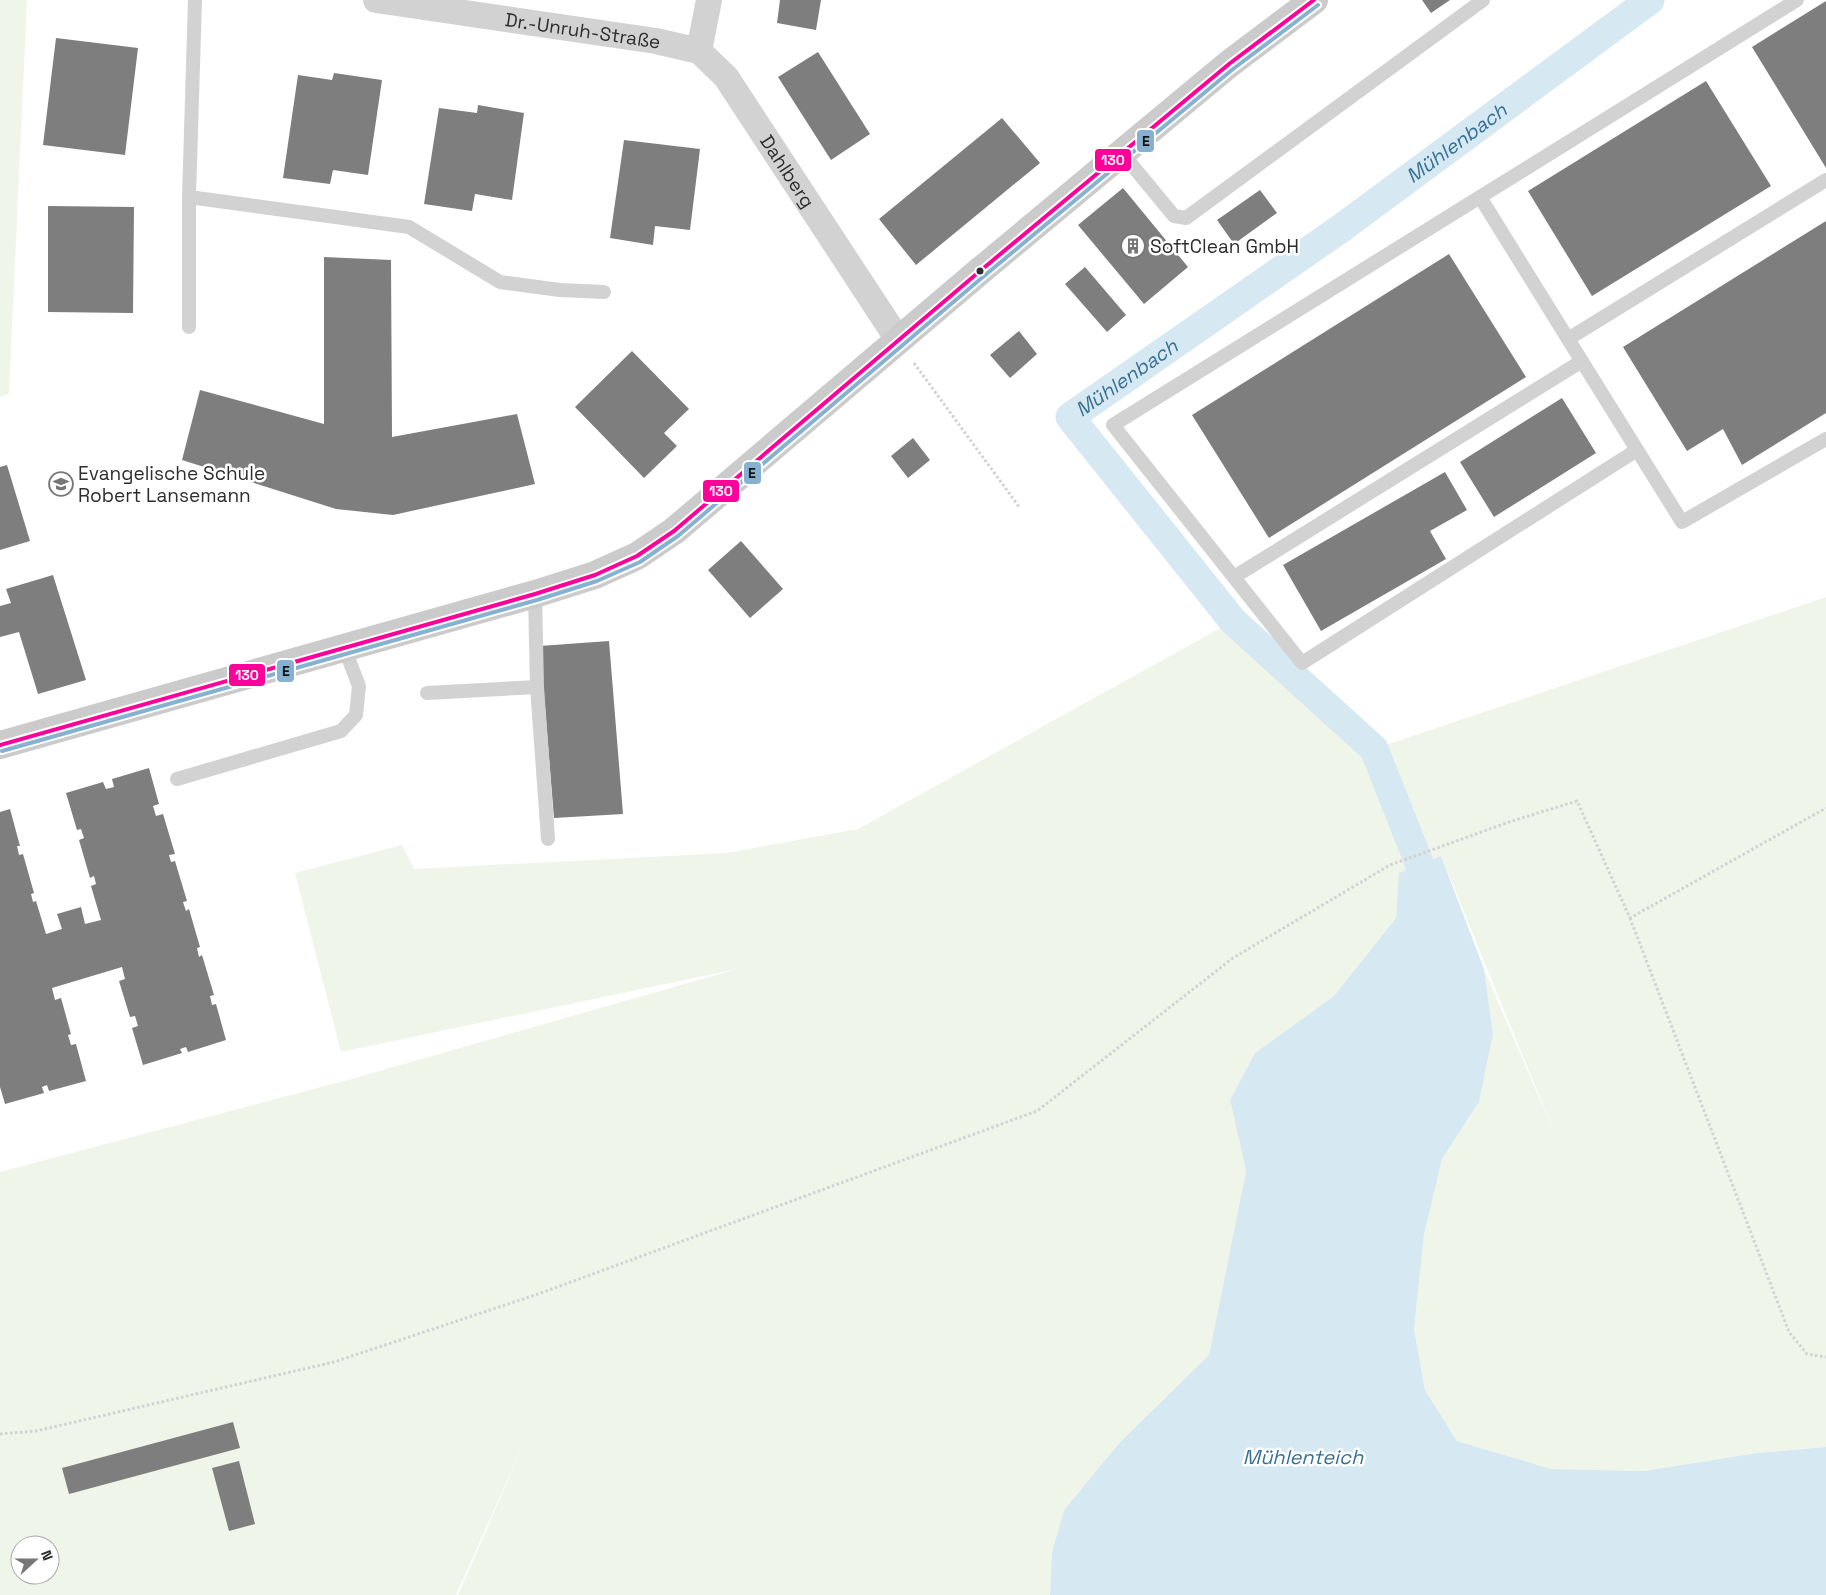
<svg xmlns="http://www.w3.org/2000/svg" width="1826" height="1595" font-family="'Space Grotesk',sans-serif">
	<rect width="100%" height="100%" fill="#fff"/>
	<path fill="#f0f5ea" fill-rule="evenodd" d="M0,0H27L9,394L0,397Z
		M1826,597V1447L1757,1453L1644,1471L1551,1469L1457,1441L1425,1390L1414,1329L1424,1235L1442,1159L1479,1102L1493,1034L1484,969L1556,1137L1441,856L1400,873L1396,918L1334,996L1255,1053L1230,1100L1246,1171L1209,1355L1121,1441L1064,1510L1052,1552L1050,1595H458L528,1434L456,1595H0V1172L344,1081L737,969L341,1052L295,873L402,845L414,869L727,853L858,829L1233,621L1374,749ZM20,1545H50V1575H20Z"/>
	<path fill="#d6e8f2" d="M1441,856L1484,969L1493,1034L1479,1102L1442,1159L1424,1235L1414,1329L1425,1390L1457,1441L1551,1469L1644,1471L1757,1453L1826,1447V1595H1050L1052,1552L1064,1510L1121,1441L1209,1355L1246,1171L1230,1100L1255,1053L1334,996L1396,918L1399,873Z"/>
	<g fill="none" stroke-linecap="round" stroke-linejoin="round">
		<path stroke="#d6e8f2" stroke-width="29" id="s1" d="M1420,865L1374,749L1233,621L1070,417L1340,229L1650,0"/>
	</g>
	<path fill="#7e7e7e" d="M780,0H821L816,30L777,23Z
		M1422,0H1450L1431,13Z
		M1826,1V168L1752,47Z
		M56,38L138,48L125,155L43,145Z
		M818,52L870,134L831,160L778,77Z
		M334,73L382,80L368,175L333,170L330,184L283,178L298,75L332,80Z
		M1706,81L1771,186L1592,296L1528,191Z
		M478,105L524,113L512,200L475,194L472,211L424,204L439,108L477,113Z
		M1002,118L1040,163L916,265L879,219Z
		M624,140L700,149L690,230L655,226L653,245L610,238Z
		M1123,188L1188,267L1144,304L1078,225Z
		M1260,190L1277,213L1234,244L1217,220Z
		M48,206L134,207L133,313L48,312Z
		M1826,221V413L1742,465L1723,429L1687,451L1623,347Z
		M1449,254L1526,377L1269,538L1192,415Z
		M324,257L391,260L392,437L517,414L535,484L393,515L336,509L182,460L200,390L324,424Z
		M1085,267L1126,315L1107,332L1065,284Z
		M1019,331L1037,354L1010,378L990,355Z
		M632,351L689,409L664,433L677,446L644,478L575,407Z
		M1562,398L1596,453L1494,517L1460,462Z
		M913,438L930,460L908,478L891,456Z
		M7,465L30,541L0,550V467Z
		M1445,472L1467,510L1430,531L1446,559L1321,631L1283,565Z
		M741,541L783,589L750,618L708,570Z
		M53,575L86,680L38,694L19,632L0,637V606L11,603L6,589Z
		M609,641L623,814L554,818L540,646Z
		M149,768L159,804L153,806L156,816L163,814L175,854L169,855L171,862L175,861L187,901L183,902L186,911L189,909L200,947L197,948L199,957L202,955L214,995L210,996L212,1005L216,1004L226,1040L188,1052L186,1047L180,1049L182,1053L143,1065L132,1028L138,1026L135,1016L130,1017L119,981L125,979L122,967L52,988L55,1000L61,998L71,1034L68,1035L71,1045L76,1044L86,1081L49,1091L47,1085L42,1087L44,1093L5,1104L0,1087V812L10,809L20,846H17L19,855L23,854L34,893L31,894L33,902L36,901L46,934L62,929L57,914L81,907L85,924L101,920L91,886L96,884L94,876L90,878L79,840L84,838L81,829L77,830L66,793L103,782L106,789L114,787L112,779Z
		M233,1422L240,1448L69,1494L62,1468Z
		M239,1461L255,1524L229,1531L212,1468Z"/>
	<g fill="none" stroke-linecap="round" stroke-linejoin="round">
		<path stroke="#d2d2d2" stroke-width="3" stroke-dasharray="2.5 2.5" stroke-linecap="butt" d="M914,363L1020,508
			M1630,918L1789,1332L1807,1354L1826,1357
			M0,1434L36,1431L334,1362L541,1293L1037,1111L1233,958L1390,865L1509,822L1577,801L1630,918L1826,808"/>
		<path stroke="#d2d2d2" stroke-width="14" d="M1122,153L1174,216L1186,218L1483,0
			M1826,180L1568,339L1682,522L1826,439
			M189,197L409,227L500,282L560,290L604,292
			M1480,197L1797,0
			M189,327V197L195,0
			M1568,339L1480,197L1113,425L1302,663L1637,450
			M1234,577L1582,361
			M535,594L537,687L548,839
			M427,693L537,687
			M177,779L341,731L356,715L359,686L344,647"/>
		<g stroke="#d2d2d2" stroke-width="26">
			<path id="s2" d="M376,0L656,41L699,51"/>
			<path id="s3" d="M709,0L699,51L726,77L899,341"/>
		</g>
		<path stroke="#cbcbcb" stroke-width="28" d="M0,745L535,594L595,575L637,556L674,531L980,271L1229,64L1314,0"/>
		<g stroke="#fff" stroke-width="8">
			<path id="bus-1" d="M0,745L535,594L595,575L637,556L674,531L980,271L1229,64L1314,0"/>
		</g>
		<g stroke="#fff" stroke-width="8">
			<path id="bus-2" d="M2,751L537,600L597,581L640,562L678,536L984,276L1233,69L1318,5"/>
		</g>
		<use href="#bus-1" stroke="#f09" stroke-width="4"/>
		<use href="#bus-2" stroke="#87b1d0" stroke-width="4"/>
	</g>
	<defs>
		<g id="building-ring" transform="scale(1.25)"><circle r="9.5" fill="#fff" stroke="#767676" stroke-width="1.5"/><path d="M-4-6H4V6H1V3H-1V6H-4ZM-2.5-4.3h1.7v1.8h-1.7ZM.8-4.3h1.7v1.8H.8ZM-2.5-1h1.7V.8h-1.7ZM.8-1h1.7V.8H.8Z" fill="#767676"/></g>
		<g id="school-ring" transform="scale(1.25)"><circle r="9.5" fill="#fff" stroke="#767676" stroke-width="1.5"/><path d="M0-5L7-2L0 1L-7-2ZM-4 1L0 2.5L4 1V4Q0 6-4 4Z" fill="#767676"/></g>
	</defs>
	<g fill-rule="evenodd">
		<use href="#building-ring" x="1133" y="246"/>
		<use href="#school-ring" x="61" y="484"/>
	</g>
	<circle fill="#2d2d2d" stroke="#fff" stroke-width="2" cx="980" cy="271" r="4.5"/>
	<g text-anchor="middle" dominant-baseline="central" stroke-width="5" stroke-linejoin="round" paint-order="stroke">
		<g font-size="19" fill="#2d2d2d" stroke="#fff">
			<text stroke="none"><textPath href="#s2" startOffset="209">Dr.-Unruh-Straße</textPath></text>
			<text stroke="none"><textPath href="#s3" startOffset="202">Dahlberg</textPath></text>
		</g>
		<g font-size="19" fill="#2d2d2d" stroke="#fff" text-anchor="start">
			<text x="1150" y="246">SoftClean GmbH</text>
			<text x="78" y="473">Evangelische Schule<tspan x="78" dy="22">Robert Lansemann</tspan></text>
		</g>
		<g font-size="20" font-style="italic" fill="#367094" stroke="#fff">
			<text stroke="none"><textPath href="#s1" startOffset="1050">Mühlenbach</textPath></text>
			<text stroke="none"><textPath href="#s1" startOffset="645">Mühlenbach</textPath></text>
			<text x="1303" y="1457">Mühlenteich</text>
		</g>
	</g>
	<g stroke="#fff" stroke-width="2">
		<rect x="1136" y="129" width="19" height="24" rx="5" fill="#87b1d0"/>
		<rect x="1094" y="148" width="38" height="24" rx="5" fill="#f09"/>
		<rect x="743" y="461" width="19" height="24" rx="5" fill="#87b1d0"/>
		<rect x="702" y="479" width="38" height="24" rx="5" fill="#f09"/>
		<rect x="276" y="659" width="19" height="24" rx="5" fill="#87b1d0"/>
		<rect x="228" y="663" width="38" height="24" rx="5" fill="#f09"/>
	</g>
	<g font-size="14" text-anchor="middle" font-weight="bold" fill="#fff">
		<text x="1113" y="165">130</text>
		<text x="721" y="496">130</text>
		<text x="247" y="680">130</text>
	</g>
	<g font-size="14" text-anchor="middle" font-weight="bold" fill="#111">
		<text x="1146" y="146">E</text>
		<text x="752" y="478">E</text>
		<text x="286" y="676">E</text>
	</g>
	<g transform="translate(35 1560) rotate(69)"><circle r="24" fill="#ffffff" stroke="#ababab"/>
	<path d="M0-4L9 19L0 12L-9 19Z" fill="#767676"/>
	<text y="-8" font-size="14" font-weight="bold" text-anchor="middle" fill="#2d2d2d">N</text>
	</g>
</svg>
